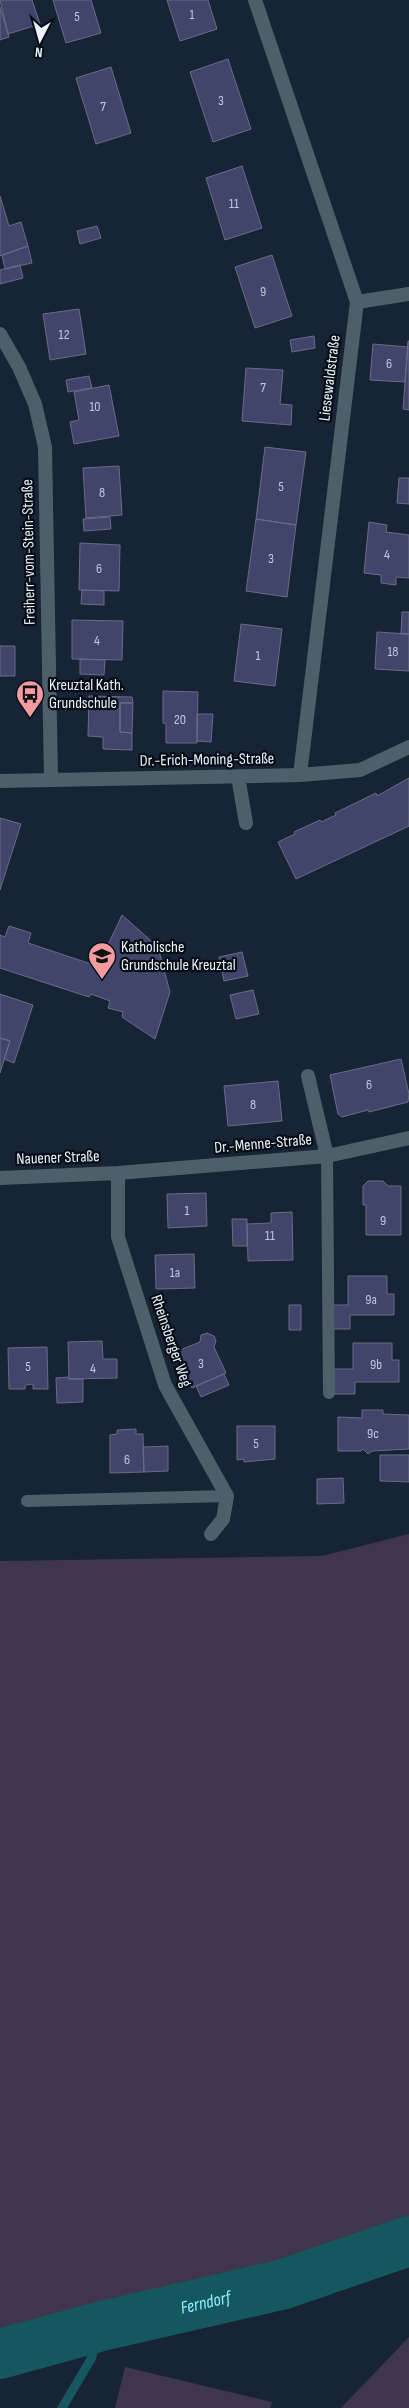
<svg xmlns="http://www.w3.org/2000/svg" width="409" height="2408" font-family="'Sofia Sans Condensed',sans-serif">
	<rect width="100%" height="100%" fill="#172435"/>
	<path fill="#3f364d" d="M409,1534V2226L275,2277L0,2330V1561L322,1556Z
		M409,2337V2408H341Z
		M125,2367L272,2402L270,2408H115Z"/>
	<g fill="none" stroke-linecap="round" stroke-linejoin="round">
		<path stroke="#15575e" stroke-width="9" d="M62,2408L91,2359L102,2326"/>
		<path stroke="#15575e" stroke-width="50" id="s1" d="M0,2354L102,2326L281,2285L409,2241"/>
	</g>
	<path fill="#41456b" stroke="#696c84" d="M0,0H32L40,24L8,34Z
		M53,0H91L101,33L66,43Z
		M167,0H208L217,29L180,41Z
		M0,7L9,37L0,40Z
		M228,59L251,129L213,142L190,72Z
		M111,67L131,133L96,144L76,78Z
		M242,166L262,228L225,240L206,178Z
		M0,196L9,226L21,222L28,246L0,256Z
		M97,226L101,238L80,244L77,231Z
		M28,246L32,263L5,269L2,255Z
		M272,255L292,316L255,328L235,267Z
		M20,265L23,278L0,284V270Z
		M79,309L86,354L50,360L43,314Z
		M314,336L315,348L292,352L290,340Z
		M408,341H409V410L403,409Z
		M373,344L408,347L405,382L370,380Z
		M246,368L283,370L280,404L292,405L291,425L242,421Z
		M89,376L92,388L68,392L66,380Z
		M109,385L119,436L74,444L70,422L79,420L74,392Z
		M265,447L306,452L296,525L256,519Z
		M119,466L122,515L86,518L83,468Z
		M399,478H409V504L397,503Z
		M110,517L111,529L84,531L83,519Z
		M256,519L296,525L287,597L246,591Z
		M369,522L387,525L386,532L409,535V578L396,577V585L381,583V575L364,573Z
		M80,543L120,545L119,591L79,590Z
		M82,590L104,591V605L81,604Z
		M402,612H409V634H401Z
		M72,620L123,621L122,660L72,659Z
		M241,624L282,629L275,686L234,681Z
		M377,632L409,634V671L375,669Z
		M0,646H15V676H0Z
		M80,659L105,660L104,675L80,674Z
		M163,691L198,692L197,743H166V724L163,723Z
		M89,696L132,697L133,703H120V732L132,733V750L103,749V737L88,736Z
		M120,703H133L132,733L120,732Z
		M197,714H213L211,742L197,741Z
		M409,778V826L296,879L278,842L295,834L294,832L320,820L321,822L336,815L335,813L376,793L377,796Z
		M0,818L21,824L0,890Z
		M122,915L158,947L170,992L155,1039L122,1017L123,1012L108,1008L110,1001L91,994L89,997L0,968V935L5,937L9,926L31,933L28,943L103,968L113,958L106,949Z
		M242,952L248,976L224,981L219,957Z
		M253,990L259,1014L236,1019L230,995Z
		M0,994L33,1005L14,1063L4,1059L10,1041L0,1038Z
		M0,1038L10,1041L0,1073Z
		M401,1059L409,1094L408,1102L369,1112L368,1110L342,1117L338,1114L330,1075Z
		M278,1081L282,1121L228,1126L224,1086Z
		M368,1181H383L388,1186H401V1235H366V1205H363V1186Z
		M206,1193L207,1226L168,1228L167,1194Z
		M292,1212L293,1260L248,1261L247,1224L271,1223V1213Z
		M232,1219H247V1246H233Z
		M194,1254L195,1288L156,1289L155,1255Z
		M348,1276H387V1294H394V1315H350V1329H331V1305H348Z
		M289,1305H301V1330H289Z
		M207,1333L214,1336L216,1341L214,1347L226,1373L192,1388L175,1352L200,1342L201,1335Z
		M102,1341L103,1359H117V1378L69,1379L68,1342Z
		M353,1343H392V1360H399V1382H355V1394H334V1369H353Z
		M47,1347L48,1389H33V1384L25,1385V1389H9L8,1348Z
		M224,1374L229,1385L201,1397L196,1386Z
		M69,1377V1379H83V1402L57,1403L56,1378Z
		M362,1410H383V1414L409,1415V1449L372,1451L368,1454L363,1449L361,1451H338V1417L362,1418Z
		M237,1426H275V1459L244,1462V1459L237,1460Z
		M136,1429V1434H143L144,1472L110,1473V1435L117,1434V1430Z
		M168,1446V1471L144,1472L143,1447Z
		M380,1455H409V1482L380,1481Z
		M343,1478L344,1503L317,1504V1479Z"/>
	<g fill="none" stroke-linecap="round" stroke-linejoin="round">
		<path stroke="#4d606a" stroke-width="12" d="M327,1156L329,1393
			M27,1501L227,1496"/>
		<path stroke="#4d606a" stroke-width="14" d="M255,0L357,302L300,775
			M357,302L409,294
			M0,334L19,367L35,404L45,447L51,779
			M238,777L246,823
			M0,781L300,775L360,770L409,747
			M308,1076L327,1156
			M118,1173V1237L165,1385L227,1496L223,1519L211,1534
			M0,1178L118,1173L327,1156L409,1138"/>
	</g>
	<defs>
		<g id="bus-pin" transform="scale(1.4375)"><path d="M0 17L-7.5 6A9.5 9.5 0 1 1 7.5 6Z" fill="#f49aa1" stroke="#070d15"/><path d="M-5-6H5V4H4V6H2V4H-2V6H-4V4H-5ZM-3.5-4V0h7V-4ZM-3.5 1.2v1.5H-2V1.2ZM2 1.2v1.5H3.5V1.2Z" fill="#111"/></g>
		<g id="school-pin" transform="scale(1.4375)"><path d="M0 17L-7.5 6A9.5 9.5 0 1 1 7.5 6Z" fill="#f49aa1" stroke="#070d15"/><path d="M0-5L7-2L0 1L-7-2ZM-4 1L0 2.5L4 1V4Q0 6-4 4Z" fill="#111"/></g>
	</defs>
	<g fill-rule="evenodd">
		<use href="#bus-pin" x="30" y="694"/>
		<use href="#school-pin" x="102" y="956"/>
	</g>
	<g text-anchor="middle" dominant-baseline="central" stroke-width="4.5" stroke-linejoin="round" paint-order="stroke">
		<g font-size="14" fill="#c0c8d9">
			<text x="192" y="14">1</text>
			<text x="77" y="16">5</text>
			<text x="221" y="100">3</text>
			<text x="103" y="106">7</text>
			<text x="234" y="203">11</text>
			<text x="263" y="291">9</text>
			<text x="64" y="334">12</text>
			<text x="389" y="363">6</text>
			<text x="263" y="387">7</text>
			<text x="95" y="406">10</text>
			<text x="281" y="486">5</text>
			<text x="102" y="492">8</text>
			<text x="387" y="554">4</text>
			<text x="271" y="558">3</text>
			<text x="99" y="568">6</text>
			<text x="97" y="640">4</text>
			<text x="393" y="651">18</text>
			<text x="258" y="655">1</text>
			<text x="180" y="719">20</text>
			<text x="369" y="1084">6</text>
			<text x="253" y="1104">8</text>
			<text x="187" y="1210">1</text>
			<text x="383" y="1220">9</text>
			<text x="270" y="1235">11</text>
			<text x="175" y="1272">1a</text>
			<text x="371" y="1299">9a</text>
			<text x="201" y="1363">3</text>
			<text x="376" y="1364">9b</text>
			<text x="28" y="1366">5</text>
			<text x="93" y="1368">4</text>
			<text x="373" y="1433">9c</text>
			<text x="256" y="1443">5</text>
			<text x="127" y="1459">6</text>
		</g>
		<g font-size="16" fill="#eaf3fe" stroke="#070d15">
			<text transform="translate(330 378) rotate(-83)">Liesewaldstraße</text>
			<text transform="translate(29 552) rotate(-91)">Freiherr-vom-Stein-Straße</text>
			<text transform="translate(207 760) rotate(-1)">Dr.-Erich-Moning-Straße</text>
			<text transform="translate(263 1144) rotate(-5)">Dr.-Menne-Straße</text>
			<text transform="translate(58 1158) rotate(-2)">Nauener Straße</text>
			<text transform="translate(171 1341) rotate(71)">Rheinsberger Weg</text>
		</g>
		<g font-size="16" fill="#eaf3fe" stroke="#070d15" text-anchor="start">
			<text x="49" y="685">Kreuztal Kath.<tspan x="49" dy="18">Grundschule</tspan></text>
			<text x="121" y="947">Katholische<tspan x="121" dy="18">Grundschule Kreuztal</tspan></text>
		</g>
		<g font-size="18" font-style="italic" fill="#8ff2fe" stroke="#070d15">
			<text stroke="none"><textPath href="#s1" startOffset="212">Ferndorf</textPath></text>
		</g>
	</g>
	<g transform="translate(40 40) rotate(186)" stroke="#070d15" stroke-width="4" paint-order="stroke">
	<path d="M0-4L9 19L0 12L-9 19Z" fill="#eaf3fe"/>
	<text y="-8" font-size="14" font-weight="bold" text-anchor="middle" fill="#eaf3fe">N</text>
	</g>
</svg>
